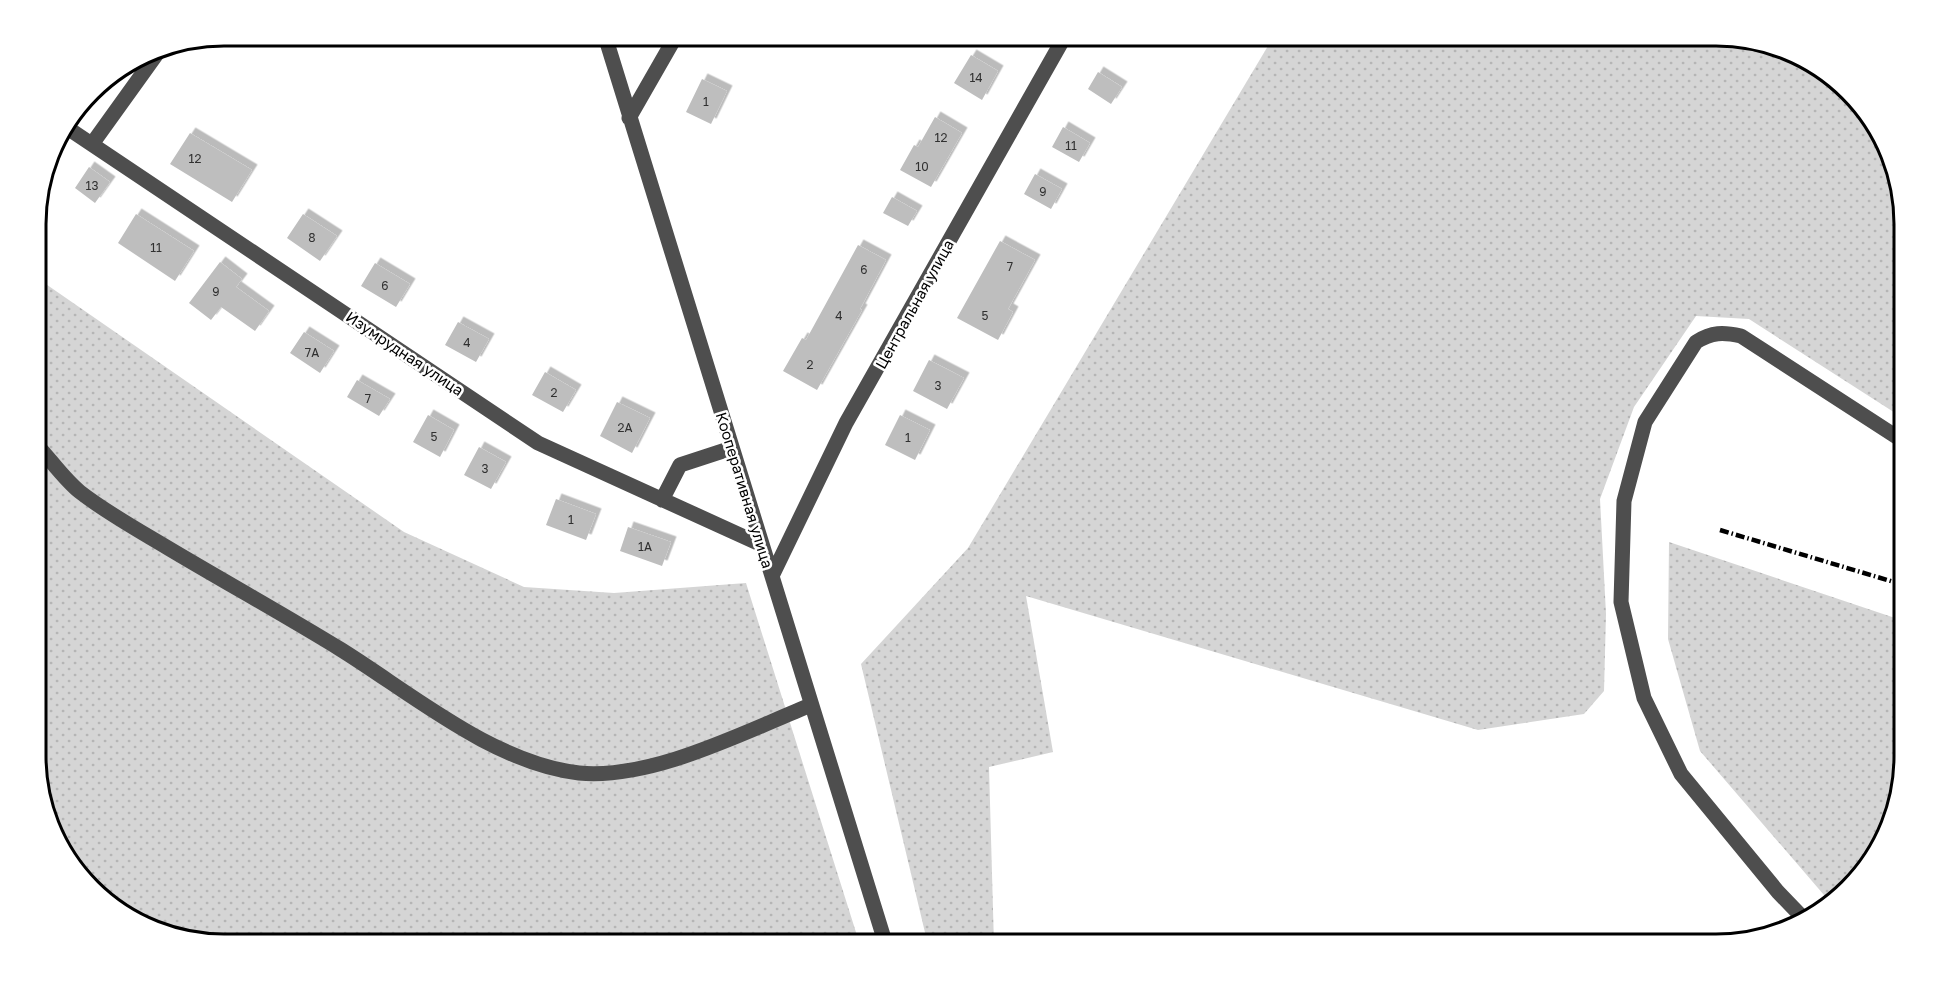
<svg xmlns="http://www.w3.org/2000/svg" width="1940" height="981" font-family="'Golos Text',sans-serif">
	<defs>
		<pattern id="park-dots" width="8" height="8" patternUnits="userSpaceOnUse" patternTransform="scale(1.5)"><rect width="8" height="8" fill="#d5d5d5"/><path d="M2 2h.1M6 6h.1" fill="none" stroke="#b5b5b5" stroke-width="1.8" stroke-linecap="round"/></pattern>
		<filter id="shadow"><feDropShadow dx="5.5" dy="-5.5" stdDeviation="0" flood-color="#0004"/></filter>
	</defs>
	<rect width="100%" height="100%" fill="#fff"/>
	<path fill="url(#park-dots)" d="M1274,36H1716L1799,55L1872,119L1902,200L1903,418L1749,319L1696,316L1634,407L1600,499L1606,614L1604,691L1584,714L1478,730L1026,596L1053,752L989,767L994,945H928L861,664L968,548Z
		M37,274L40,280L404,532L524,587L614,593L746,583L860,945H224L141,926L75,871L38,782Z
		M1669,542L1904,621V757L1885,840L1830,902L1700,751L1668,639Z"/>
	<path fill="#bebebe" filter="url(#shadow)" d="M971,55L998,71L982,100L954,83Z
		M1098,72L1122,87L1111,104L1088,89Z
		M702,79L727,91L711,124L686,112Z
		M935,117L962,133L931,187L900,170L914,145L918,147Z
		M1063,127L1090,143L1079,162L1052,147Z
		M190,133L252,170L232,202L170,164Z
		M89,167L110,182L95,203L75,188Z
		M1035,174L1062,189L1051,209L1024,194Z
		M892,197L917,211L908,226L883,213Z
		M136,214L194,251L175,281L118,243Z
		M303,214L337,236L320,261L287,238Z
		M1000,241L1035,260L1008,309L1013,312L998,340L957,318Z
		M858,245L886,260L860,309L862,310L817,390L783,371L802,338L806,340Z
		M220,262L242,279L236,287L269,311L255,331L221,307L211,320L189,303Z
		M375,263L410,284L396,307L361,286Z
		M458,322L489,339L476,362L445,345Z
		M304,332L334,351L320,373L290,353Z
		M929,360L964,378L947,409L913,391Z
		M545,372L576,390L563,412L532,395Z
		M357,380L390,399L379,416L347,397Z
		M617,402L650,418L632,453L600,436Z
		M428,415L454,430L440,457L413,442Z
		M900,415L930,430L915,460L885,445Z
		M479,447L506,462L491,489L464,475Z
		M556,499L596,514L586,540L546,525Z
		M628,527L671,542L662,566L620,551Z"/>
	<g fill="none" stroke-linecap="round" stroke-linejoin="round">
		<path stroke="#4e4e4e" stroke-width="15" d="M605,36L886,945
			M629,118L676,36
			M66,127L538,443L762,545
			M92,144L161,48
			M37,445C51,460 64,479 80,492C107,513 138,530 168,548C225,582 283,614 340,649C411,693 493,763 579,773C652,780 744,732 811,705
			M662,500L680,465L732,448
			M772,576L846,423L1065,36
			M1804,919L1778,892L1681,774L1644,698L1621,602L1624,501L1645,422L1696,342C1712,332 1723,332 1741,336L1903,441"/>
		<path stroke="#000" stroke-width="4.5" stroke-dasharray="9 3 1.5 3" stroke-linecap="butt" d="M1720,530L1904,585"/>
	</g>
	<g text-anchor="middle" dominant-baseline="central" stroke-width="5" stroke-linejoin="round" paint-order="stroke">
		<g font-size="12" fill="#303030">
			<text x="976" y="77">14</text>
			<text x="706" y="101">1</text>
			<text x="941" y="137">12</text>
			<text x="1071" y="145">11</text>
			<text x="195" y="158">12</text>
			<text x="922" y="166">10</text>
			<text x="92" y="185">13</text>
			<text x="1043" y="191">9</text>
			<text x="312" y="237">8</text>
			<text x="156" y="247">11</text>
			<text x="1010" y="266">7</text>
			<text x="864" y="269">6</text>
			<text x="385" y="285">6</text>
			<text x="216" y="291">9</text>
			<text x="839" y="315">4</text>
			<text x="985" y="315">5</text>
			<text x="467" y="342">4</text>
			<text x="312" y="352">7А</text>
			<text x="810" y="364">2</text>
			<text x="938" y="385">3</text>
			<text x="554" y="392">2</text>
			<text x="368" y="398">7</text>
			<text x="625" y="427">2А</text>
			<text x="434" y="436">5</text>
			<text x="908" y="437">1</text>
			<text x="485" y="468">3</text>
			<text x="571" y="519">1</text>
			<text x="645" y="546">1А</text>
		</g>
		<g font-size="15" fill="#000" stroke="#fff">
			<text transform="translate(914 304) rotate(-61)">Центральная улица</text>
			<text transform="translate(405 353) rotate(34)">Изумрудная улица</text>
			<text transform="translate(745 490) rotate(73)">Кооперативная улица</text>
		</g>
	</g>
	<path d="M0 0H1940V981H0ZM224 46H1716A178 178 0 0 1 1894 224V756A178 178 0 0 1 1716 934H224A178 178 0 0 1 46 756V224A178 178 0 0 1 224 46Z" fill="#fff" fill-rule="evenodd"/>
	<path fill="none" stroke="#000" stroke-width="3" d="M224 46H1716A178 178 0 0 1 1894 224V756A178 178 0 0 1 1716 934H224A178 178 0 0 1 46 756V224A178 178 0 0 1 224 46Z"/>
</svg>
